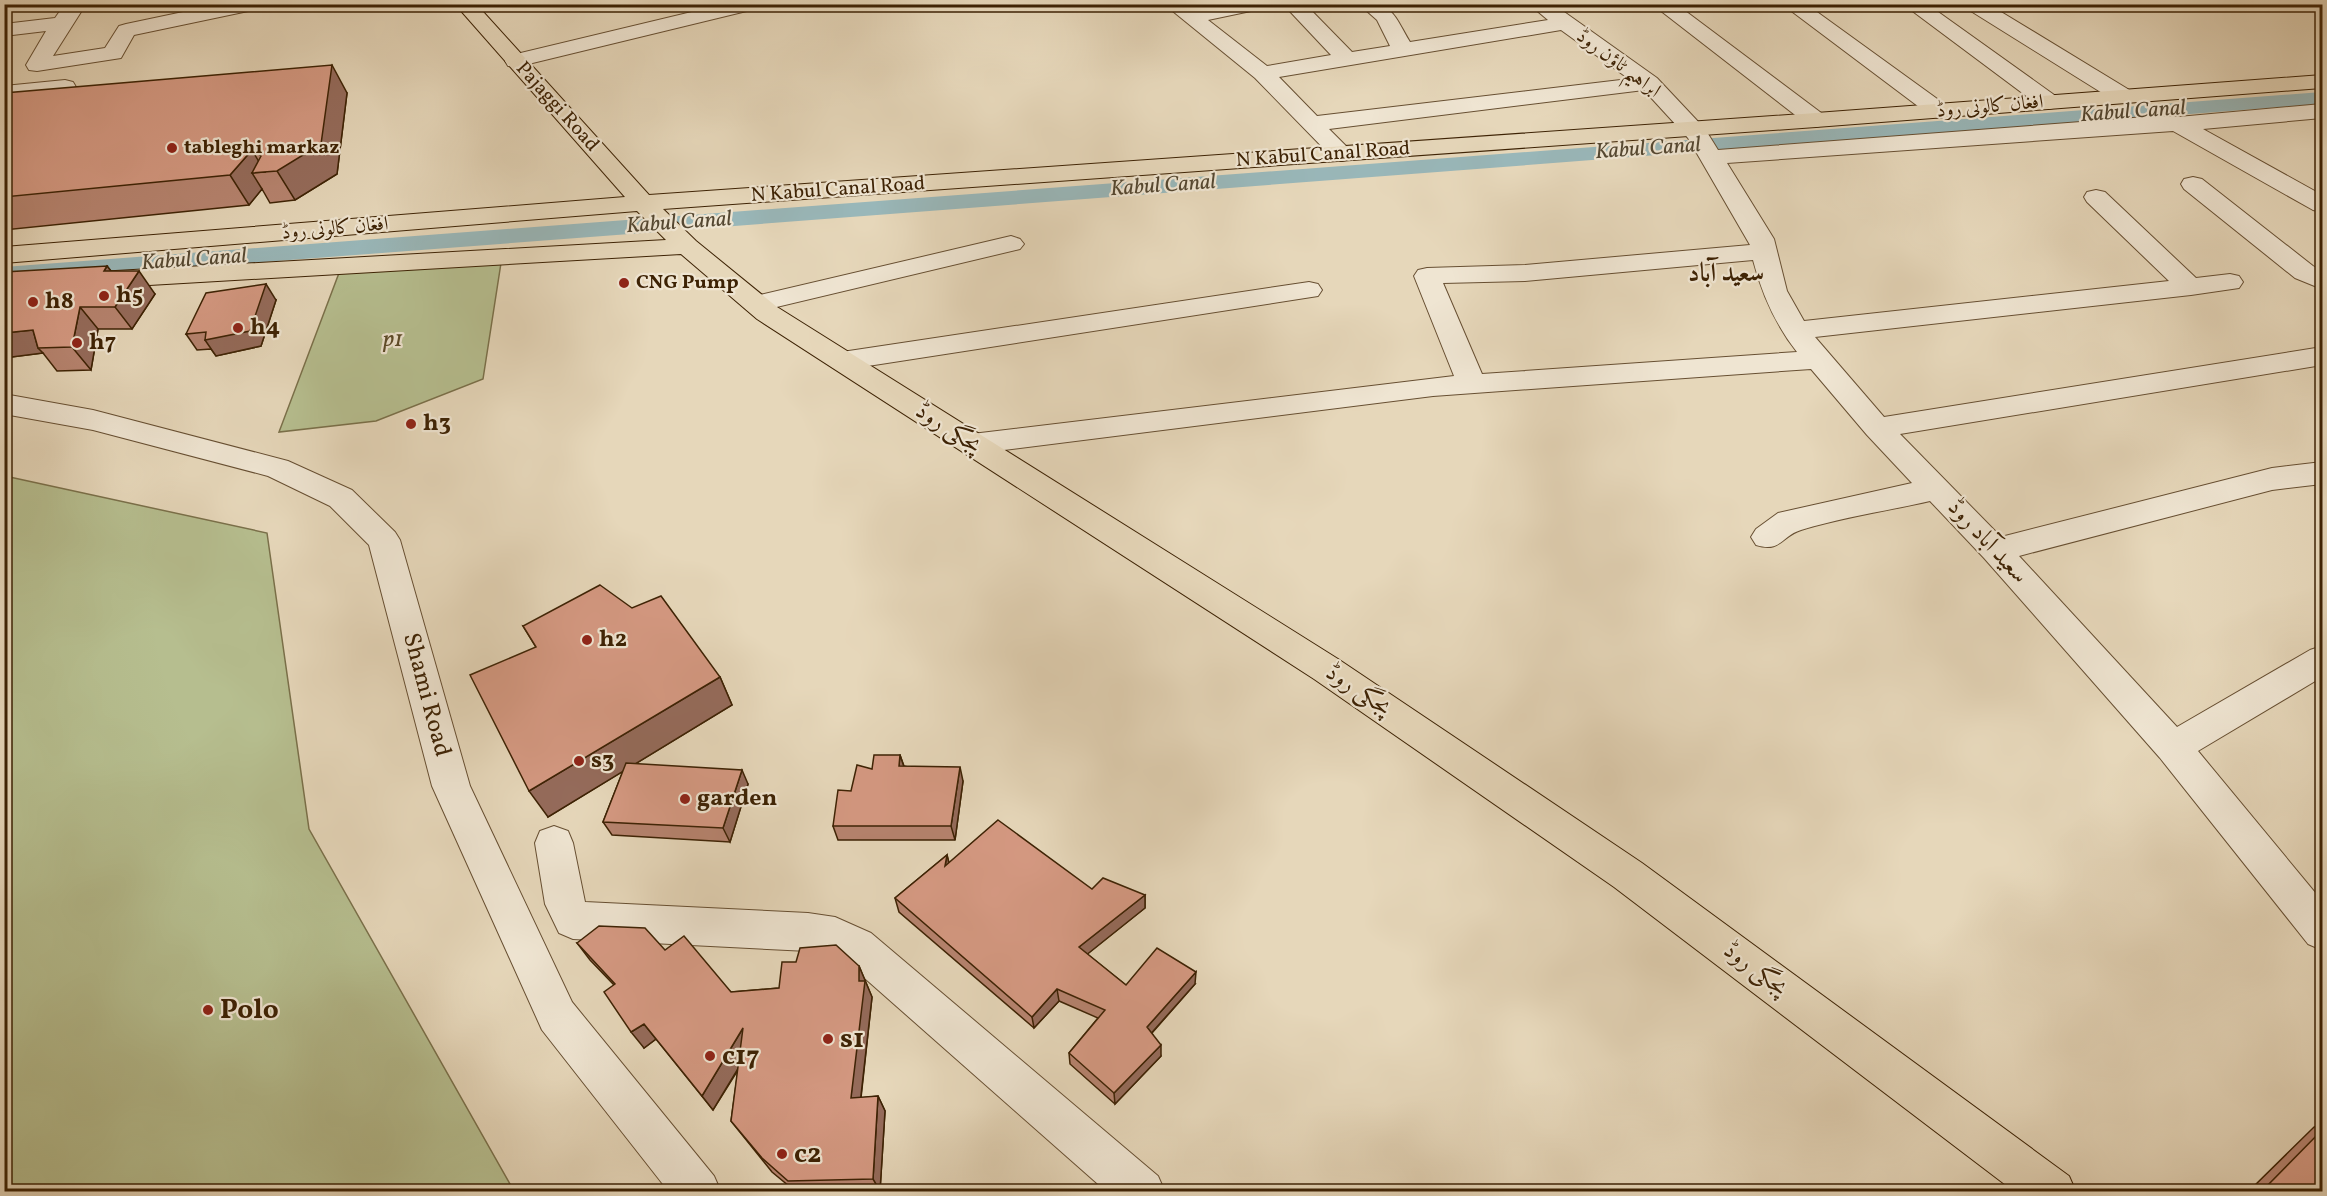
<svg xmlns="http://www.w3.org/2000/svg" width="2327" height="1196" font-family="Vollkorn,Amiri,serif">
	<rect width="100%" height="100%" fill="#e6d7ba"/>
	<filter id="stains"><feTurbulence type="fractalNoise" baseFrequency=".00333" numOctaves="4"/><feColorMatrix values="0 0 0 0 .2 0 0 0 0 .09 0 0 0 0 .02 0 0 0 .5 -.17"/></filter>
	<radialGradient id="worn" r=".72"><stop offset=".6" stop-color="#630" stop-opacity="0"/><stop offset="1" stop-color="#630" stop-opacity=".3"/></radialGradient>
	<path fill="#b6be8f" stroke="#7a704a" stroke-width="1.5" d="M501,263L483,379L376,421L279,432L339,273Z
		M5,476L267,533L309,829L514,1191H5Z"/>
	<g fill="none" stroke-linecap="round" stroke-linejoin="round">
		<path fill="#99b7b9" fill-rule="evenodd" d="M2322,92V104L4,282V267Z"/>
		<g stroke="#674f32" stroke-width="2">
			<path id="minor" d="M65,4H86L53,56L105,48L119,26L126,24L221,4H263L260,8L253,10L134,35L121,58L37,71L29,70L26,65L46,31L4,36V24L55,18Z
				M725,4H762L759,8L516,67L508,66L505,61L508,56Z
				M1164,4H1187L1195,10L1225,4H1268L1265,8L1208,20L1267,66L1331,55L1283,4H1305L1352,52L1390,46L1377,20L1359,4C1395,4 1393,14 1410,42L1548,20L1529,4H1553L1657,78L1705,129L1718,150L2159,116L2178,117L2322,104V118L2203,129L2322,195V212L2313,210L2173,131L1727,163L1774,239L1787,291L1804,321L2169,281L2087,202L2084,197L2087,192L2096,190L2105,192L2196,278L2230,274L2239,276L2243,282L2239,288L2191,295L1815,337L1884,417L2322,347V365L1900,434L2001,537L2272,468L2322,462V484L2272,490L2019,556L2177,727L2310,650L2322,646V677L2198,751L2322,901V950L2308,944L2160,758L1984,558L1930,501C1887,511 1843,517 1801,530C1781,536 1781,553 1756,545L1751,537L1756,529L1778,513L1912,483L1867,435L1811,369L1433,396L972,454L962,451L957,444L962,437L972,434L1454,376L1414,276L1418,270L1427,268L1525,265L1750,245L1688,138L1644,90L1329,129L1354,154L1350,159L1342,161L1334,159L1255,78ZM1561,30L1629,79L1317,116L1279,77ZM1753,260C1762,294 1775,324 1797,352L1482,374L1443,283L1525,281Z
				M1652,4H1676L1824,115L1827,120L1824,125L1816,127L1808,125Z
				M1782,4H1806L1947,106L1950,111L1947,116L1939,118L1931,116Z
				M1903,4H1927L2057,97L2060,102L2057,107L2049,109L2041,107Z
				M1963,4H1988L2131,91L2134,96L2131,101L2123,103L2115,101L1966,8Z
				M65,80L73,82L76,87L73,92L4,100V86Z
				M2193,177L2202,179L2313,266L2322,271V289L2295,278L2184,189L2181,184L2184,179Z
				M1011,236L1020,239L1024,244L1020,249L756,312L747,310L743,304L747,298L756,296Z
				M1309,282L1318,284L1322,290L1318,296L842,370L832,367L828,361L832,355L842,352Z
				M4,394L93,410L288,461L352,490L395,532L400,540L470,786L572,1002L714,1176L721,1192H669L542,1030L432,786L369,545L330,506L268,476L93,430L4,414Z
				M554,826L568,831L573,843L585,902L808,913L835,917L871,933L1158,1176L1165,1192H1107L843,959L832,954L808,951L573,939L559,933L545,904L535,843L540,831Z"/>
		</g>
		<g stroke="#3d2204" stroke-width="2">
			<path id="major" d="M455,4H476L649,195L1816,113L2322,75V88L1816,127L663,209L696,241L777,307L1338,659L1642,863L2069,1176L2076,1192H2015L1614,887L1314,679L757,319L681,254L98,288L89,286L85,280L89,274L98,272L666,240L637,211L4,263V247L625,197Z"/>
		</g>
		<use href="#minor" fill="#efe5d2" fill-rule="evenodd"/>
		<use href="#major" fill="#e6d7ba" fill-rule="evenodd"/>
	</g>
	<path fill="#b78470" stroke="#3d2204" stroke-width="1.5" d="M4,93H347L337,174L295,200L270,203L262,189L249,205L4,230Z
		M107,266L111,271L155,294L132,329H98L91,370L57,371L43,353L4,358Z
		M276,300L261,346L216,356L211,349L197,350L186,334Z
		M523,626L720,677L732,705L635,764L748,784L730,842L612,835L603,822L623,771L548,817L536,647Z
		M900,755L904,766L963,781L955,840H838L833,826L872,769Z
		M947,855L949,863L1092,889L1145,895V908L1087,954L1126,985L1195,984L1152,1033L1161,1056L1115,1104L1070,1064L1069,1053L1098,1018L1059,1001L1034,1028L899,912L895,898Z
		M577,943L665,950L731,992L779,988L859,966L872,997L861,1098L878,1096L885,1111L880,1191H795L772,1172L731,1121L738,1070L713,1110L656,1039L644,1048L614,985L590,960Z
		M2322,1123V1191H2249L2314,1127Z"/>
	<path fill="#956b5b" stroke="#3d2204" stroke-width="1.5" d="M332,65L347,93L337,174L295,200L277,171Z
		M252,150L265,172L252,173L262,189L249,205L230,175Z
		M107,266L124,288L104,271Z
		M139,271L155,294L132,329L115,307Z
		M266,284L276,300L261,346L216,356L205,340Z
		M80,307L98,329L91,370L72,347Z
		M33,330L38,348L43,353L4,358V333Z
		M720,677L732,705L548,817L529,791Z
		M900,755L905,770L899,766Z
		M960,767L963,781L955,840L951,826Z
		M742,770L748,784L730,842L723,828Z
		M947,855L950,868L945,866Z
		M1145,895V908L1080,960L1079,947Z
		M859,966L872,997L859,1113L851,1098Z
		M1196,972L1195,984L1147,1038V1027Z
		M1057,989L1059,1001L1034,1028L1032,1017Z
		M644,1024L656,1039L644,1048L631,1032Z
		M743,1028L753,1044L713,1110L702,1096Z
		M1161,1045V1056L1115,1104L1114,1093Z
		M878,1096L885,1111L880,1191L873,1179Z"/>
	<path fill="#d59982" stroke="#3d2204" stroke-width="1.5" d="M332,65L321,144L277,171L252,173L261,156L252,150L230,175L4,197V93Z
		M107,266L104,271H139L115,307H80L72,347L38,348L33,330L4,333V272Z
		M266,284L250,331L205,340L206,332L186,334L206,293Z
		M600,585L632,608L661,596L720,677L529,791L470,675L536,647L523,626Z
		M874,755H900L899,766L960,767L951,826H833L838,790L851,791L857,765L872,769Z
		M626,763L742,770L723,828L603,822Z
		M998,820L1092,889L1103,878L1145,895L1079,947L1126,985L1157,948L1196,972L1147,1027L1161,1045L1114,1093L1069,1053L1105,1010L1057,989L1032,1017L895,898L947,855L945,866Z
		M599,926L645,928L665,950L684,936L731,992L779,988L782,962H796L800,948L836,945L859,966V981H865L851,1098L878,1096L873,1179L788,1181L762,1158L731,1121L743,1028L702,1096L644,1024L631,1032L604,992L615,984L577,943Z
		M2322,1130V1191H2275L2268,1185Z"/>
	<g fill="#8f2418" stroke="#efe5d2" stroke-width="2">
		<circle cx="172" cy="148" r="6"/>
		<circle cx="624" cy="283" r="6"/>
		<circle cx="104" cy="296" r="6"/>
		<circle cx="33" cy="302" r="6"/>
		<circle cx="238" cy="328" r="6"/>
		<circle cx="77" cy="343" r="6"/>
		<circle cx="411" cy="424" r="6"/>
		<circle cx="587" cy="640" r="6"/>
		<circle cx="579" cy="761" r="6"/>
		<circle cx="685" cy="799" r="6"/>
		<circle cx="208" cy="1010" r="6"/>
		<circle cx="828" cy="1039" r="6"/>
		<circle cx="710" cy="1056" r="6"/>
		<circle cx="782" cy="1154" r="6"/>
	</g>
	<g text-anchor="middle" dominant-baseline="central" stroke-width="4.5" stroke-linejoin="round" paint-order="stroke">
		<g font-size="20" fill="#3d2204" stroke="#efe5d2">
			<text transform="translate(1618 64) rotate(37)">ابراہیم ٹاؤن روڈ</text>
			<text transform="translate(557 107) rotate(48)">Pajaggi Road</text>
			<text transform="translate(1990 107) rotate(-5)">افغان کالونی روڈ</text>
			<text transform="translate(1323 155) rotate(-4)">N Kabul Canal Road</text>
			<text transform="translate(838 190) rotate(-4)">N Kabul Canal Road</text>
			<text transform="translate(335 229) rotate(-5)">افغان کالونی روڈ</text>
		</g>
		<g font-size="20" font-weight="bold" fill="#3d2204" stroke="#efe5d2" text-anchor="start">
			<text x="184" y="148">tableghi markaz</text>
			<text x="636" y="283">CNG Pump</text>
		</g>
		<g font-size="22" font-style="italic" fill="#544731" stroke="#efe5d2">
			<text transform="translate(2133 112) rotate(-4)">Kabul Canal</text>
			<text transform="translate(1648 149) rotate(-4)">Kabul Canal</text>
			<text transform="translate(1163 186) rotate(-4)">Kabul Canal</text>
			<text transform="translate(679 223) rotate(-4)">Kabul Canal</text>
			<text transform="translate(194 260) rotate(-4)">Kabul Canal</text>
		</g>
		<g font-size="24" font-weight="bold" fill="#3d2204" stroke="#efe5d2" text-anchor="start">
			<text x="116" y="296">h5</text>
			<text x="45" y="302">h8</text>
			<text x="250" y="328">h4</text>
			<text x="89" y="343">h7</text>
			<text x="423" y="424">h3</text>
			<text x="599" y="640">h2</text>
			<text x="591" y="761">s3</text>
			<text x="697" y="799">garden</text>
		</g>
		<g font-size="24" font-style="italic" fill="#5b4927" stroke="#efe5d2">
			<text x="393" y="340">p1</text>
		</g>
		<g font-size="24" fill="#3d2204" stroke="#efe5d2">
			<text transform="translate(948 429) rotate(33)">پجگی روڈ</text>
			<text transform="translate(1987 542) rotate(47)">سعید آباد روڈ</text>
			<text transform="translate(1358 691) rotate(34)">پجگی روڈ</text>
			<text transform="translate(426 695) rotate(75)">Shami Road</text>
			<text transform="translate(1755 970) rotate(37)">پجگی روڈ</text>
		</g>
		<g font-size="26" font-weight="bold" fill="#3d2204" stroke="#efe5d2">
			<text x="1726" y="274">سعید آباد</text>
		</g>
		<g font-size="28" font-weight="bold" fill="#3d2204" stroke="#efe5d2" text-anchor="start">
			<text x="220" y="1010">Polo</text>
			<text x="840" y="1039">s1</text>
			<text x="722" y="1056">c17</text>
			<text x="794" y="1154">c2</text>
		</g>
	</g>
	<rect width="2327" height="1196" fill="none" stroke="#e6d7ba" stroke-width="24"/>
	<rect x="6" y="6" width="2315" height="1184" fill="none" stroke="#3d2204" stroke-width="3"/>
	<rect x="12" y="12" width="2303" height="1172" fill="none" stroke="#3d2204" stroke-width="1.5"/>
	<rect width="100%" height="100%" filter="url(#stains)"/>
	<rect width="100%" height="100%" fill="url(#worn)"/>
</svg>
